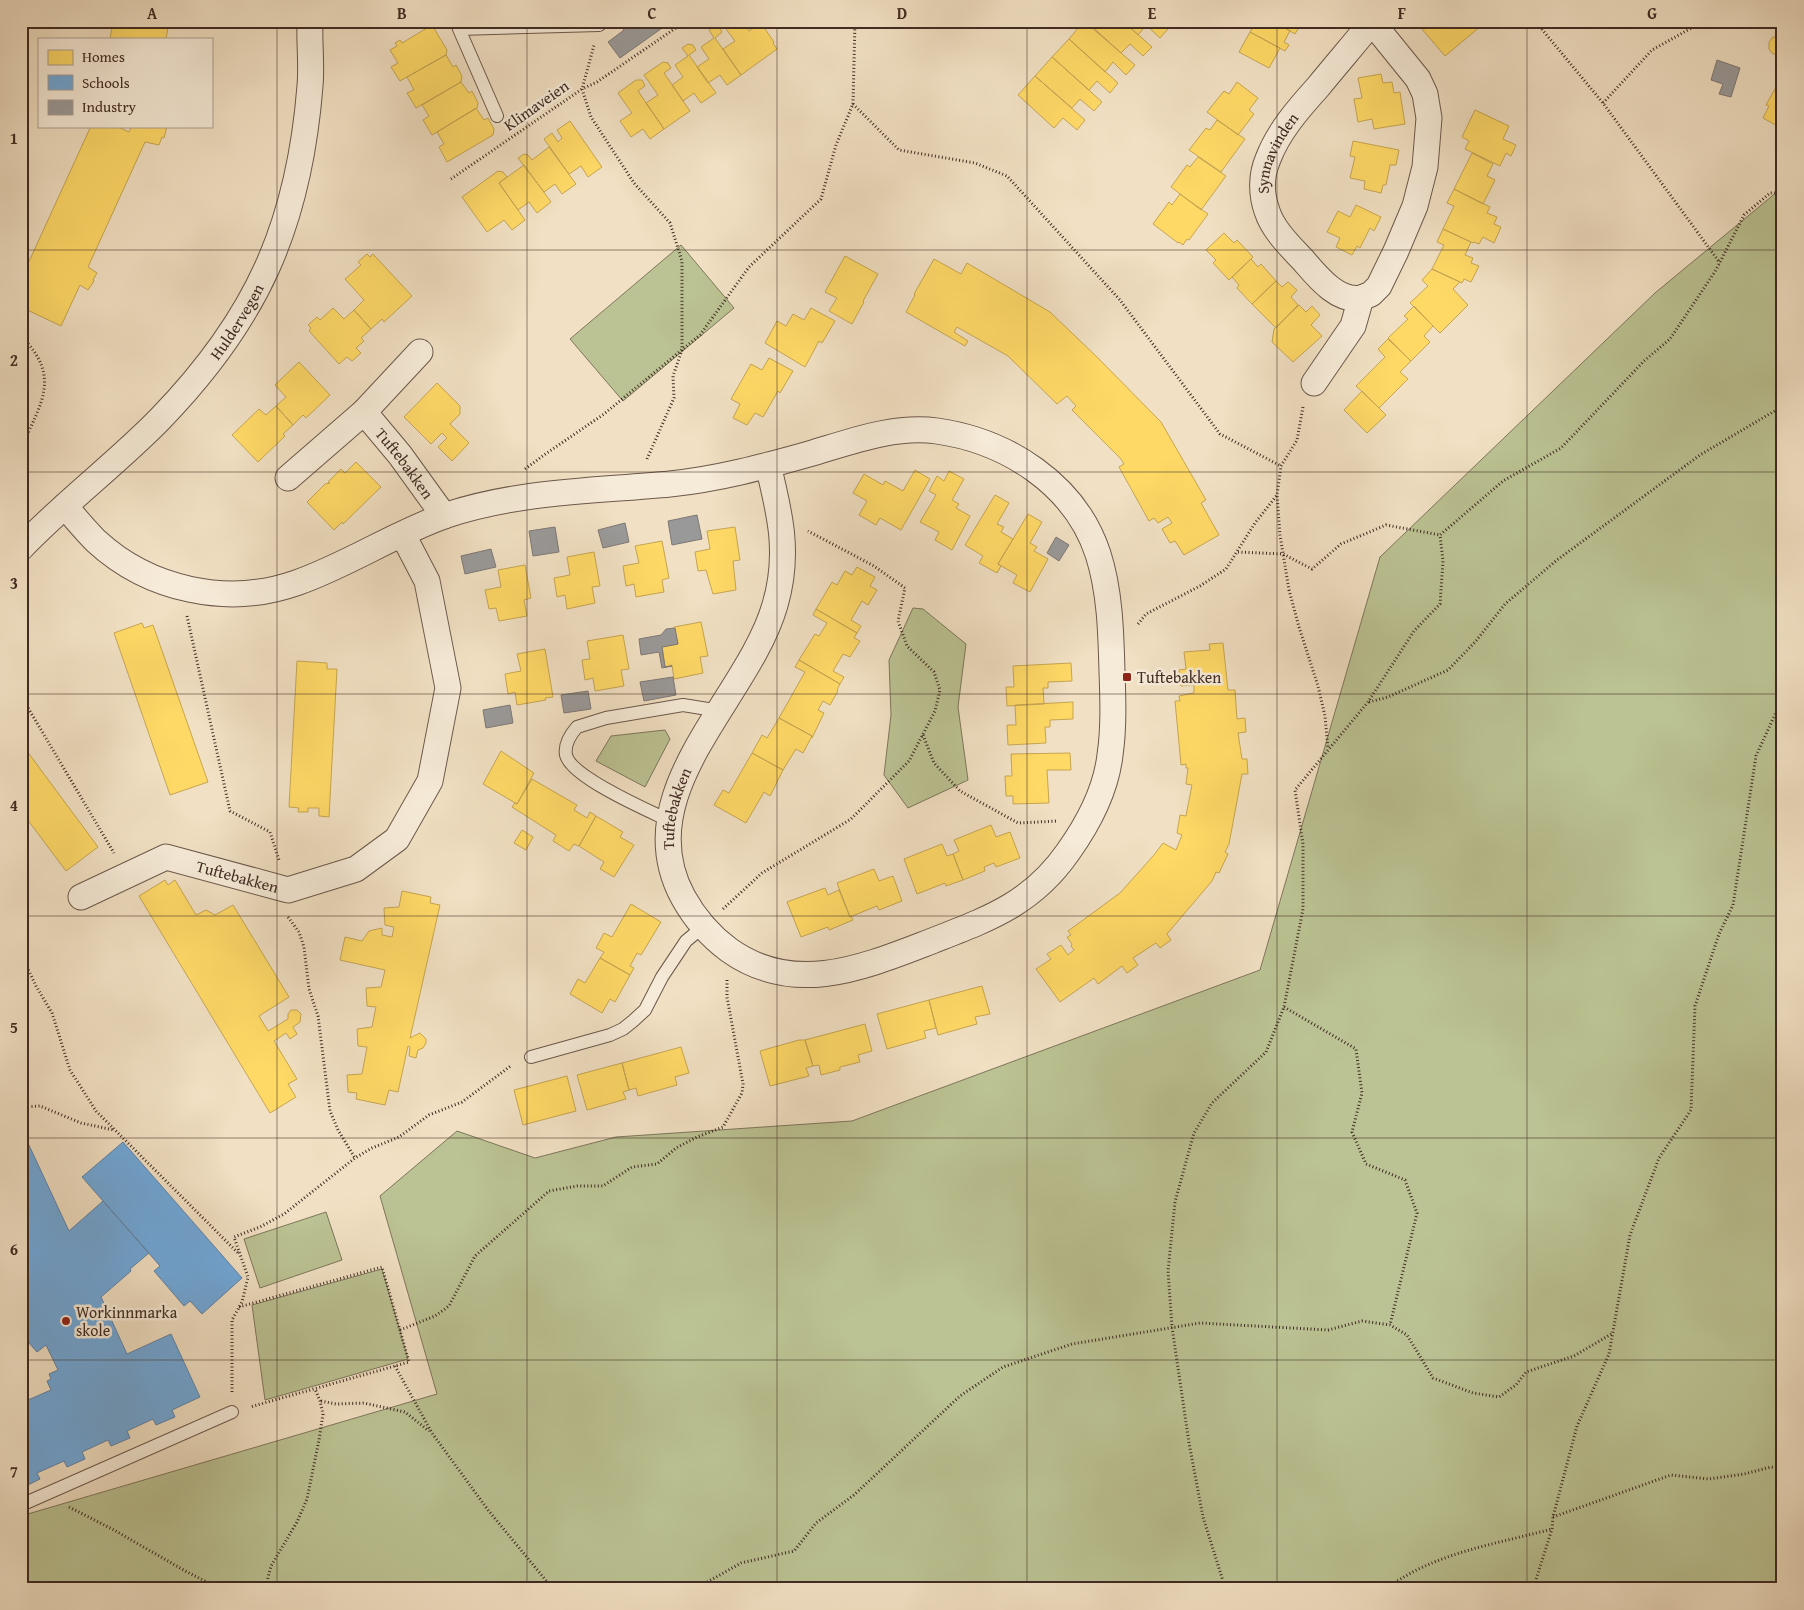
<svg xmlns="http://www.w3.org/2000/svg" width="1804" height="1610" font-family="'Gentium Book Plus',serif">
	<rect width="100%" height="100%" fill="#f1e0c3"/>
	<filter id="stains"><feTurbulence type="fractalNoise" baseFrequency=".004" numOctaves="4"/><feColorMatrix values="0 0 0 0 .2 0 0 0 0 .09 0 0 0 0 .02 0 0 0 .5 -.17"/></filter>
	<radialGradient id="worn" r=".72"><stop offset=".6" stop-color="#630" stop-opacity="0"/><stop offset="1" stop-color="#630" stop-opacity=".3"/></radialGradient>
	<path fill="#bbc293" stroke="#7e765b" d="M1783,187V1589H21V1516L437,1394L380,1196L457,1131L535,1158L616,1137L852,1121L1260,970L1380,557L1655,293Z
		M681,245L734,308L623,401L570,339Z
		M913,608L923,609L966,644L958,707L968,780L908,808L884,775L891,715L889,660Z
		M665,730L670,739L645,787L596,761L611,736Z
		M326,1212L342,1260L260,1288L244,1239Z
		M382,1269L408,1359L265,1400L252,1305Z"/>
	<path fill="#ffd966" stroke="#c6a552" d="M113,21H169L166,39H110Z
		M738,21H742L749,31L761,23L774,42L773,43L777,49L741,75L723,49L735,41L726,29Z
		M1084,21L1135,65L1126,75L1113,62L1105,72L1069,39Z
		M1086,21H1123L1152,47L1143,56L1130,44L1121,53Z
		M1123,21H1162L1161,23L1168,29L1160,38L1146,25L1138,35Z
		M1256,21H1273L1290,31L1284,42L1289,45L1285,51L1250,32Z
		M1273,21H1303L1301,25L1295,22L1294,24L1299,27L1295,34Z
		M1415,21H1477L1481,26L1445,56Z
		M432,25L447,50L446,55L400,81L391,67L398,63L390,50L397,46L395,43L400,40L402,43Z
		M714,26L719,27L722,32L715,38L741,75L727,85L720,75L708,83L697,67L709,59L701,47L714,38L709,30Z
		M1250,32L1280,48L1269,68L1239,52Z
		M1773,37H1783V57L1781,55H1776L1772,53L1769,49V42Z
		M1069,39L1118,83L1110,93L1097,81L1089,90L1052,57Z
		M688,44L693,45L696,50L689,55L716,93L701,103L694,93L683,101L672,85L683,77L675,65L688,56L682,48Z
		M446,55L453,67L456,65L462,76L461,82L416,108L407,93L414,90L407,77Z
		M1052,57L1102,102L1094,111L1080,99L1072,108L1035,76Z
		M663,62L668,63L671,68L664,73L690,111L664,129L646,103L658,95L644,75Z
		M1381,74L1383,83L1392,82L1394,93L1400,92L1405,124L1374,129L1372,119L1358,122L1354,99L1362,98L1358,78Z
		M1035,76L1085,120L1077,130L1063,118L1054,128L1018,95Z
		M1781,78H1783V129L1763,118L1769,106L1766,105Z
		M636,80H642L645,86L638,91L664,129L650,139L643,129L631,137L620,121L632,113L618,93Z
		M461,82L469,93L472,91L478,103L477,108L432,135L423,120L429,116L422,105Z
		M1237,82L1258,98L1249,110L1254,114L1238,135L1207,112L1224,91L1229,94Z
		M476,108L484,120L488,118L494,129L493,135L447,162L439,147L444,144L437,132Z
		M1475,110L1509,126L1503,139L1516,145L1511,156L1506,153L1500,166L1465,149L1469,141L1462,137Z
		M1217,120L1245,139L1221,172L1189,150L1206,128L1210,130Z
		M570,121L602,167L588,177L581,166L569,174L544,139L552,133L558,142L562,138L557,130Z
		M91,126H116L129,132L132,126H167L164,138L162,137L159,145L145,142L88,267L97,273L93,280L94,281L88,290L80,285L61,326L21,307V279Z
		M1353,141L1399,150L1396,165H1390L1386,185H1383L1381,193L1364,189L1365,181L1350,178L1355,157L1350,156Z
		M549,147L576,184L562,194L555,184L544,192L518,158L524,154L528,155L532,160Z
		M1472,153L1493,164L1487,176L1495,180L1483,204L1454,189Z
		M1198,157L1226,176L1201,210L1171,187L1187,165L1190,167Z
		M524,165L551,202L537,213L529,202L518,210L499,183Z
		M498,171L503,172L507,177L499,183L525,220L512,230L504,220L487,232L462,197Z
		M1454,189L1490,207L1487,213L1497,217L1494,224L1501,227L1494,243L1483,237L1479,244L1474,242L1473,243L1443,229L1454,206L1447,203Z
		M1180,194L1208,214L1189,240L1187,239L1183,245L1179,242L1178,243L1153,224L1169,202L1172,205Z
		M1356,205L1381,217L1374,231L1370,228L1360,248L1357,246L1352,255L1336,247L1340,238L1327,232L1338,211L1350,217Z
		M1443,229L1471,242L1465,255L1473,258L1471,263L1479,266L1471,282L1464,279L1462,283L1432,269L1444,245L1437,242Z
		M1224,233L1234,243L1237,240L1253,257L1229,280L1213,263L1216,260L1206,250Z
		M367,254L370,257L373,254L412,296L384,322L382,319L371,329L354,310L364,300L345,279L361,265L358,262Z
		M845,256L878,274L863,301L864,302L852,324L829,311L837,298L825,292Z
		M934,259L961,274L967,263L1050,312L1098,358L1161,422L1206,500L1201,503L1219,535L1184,555L1175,541L1170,543L1162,529L1172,523L1168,517L1158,523L1154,518L1149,521L1119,467L1124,464L1121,459L1072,410L1076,406L1067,396L1057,404L1008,356L957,327L954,332L968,341L965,346L906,312L915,295L914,294Z
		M1251,259L1258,267L1261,264L1276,281L1252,304L1237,288L1239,285L1232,277Z
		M1432,269L1460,282L1453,289L1468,305L1440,333L1410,303L1428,286L1422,280Z
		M1276,281L1282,287L1288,282L1297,290L1291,297L1298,305L1276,328L1252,304Z
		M1299,305L1306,312L1312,306L1320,315L1311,325L1322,336L1293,362L1272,342L1274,329Z
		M1414,306L1433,326L1424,336L1430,342L1411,361L1388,338L1408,319L1404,316Z
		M333,308L344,319L354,310L371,329L361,338L364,341L356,348L361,353L352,361L347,357L339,364L309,331L311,328L308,325L317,317L320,320Z
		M811,308L835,321L822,343L819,341L805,367L765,343L777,321L786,326L793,314L804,320Z
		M1388,339L1411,361L1400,372L1408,379L1379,408L1356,386L1385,357L1378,349Z
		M769,358L793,371L780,393L778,391L763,417L755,413L747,425L733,418L740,404L731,399L751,364L762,370Z
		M299,362L330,395L306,418L303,415L293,425L276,406L286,397L275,385Z
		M437,383L460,406V414L450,424L469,443L452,461L438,447L447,438L442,433L431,444L404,417Z
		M1362,391L1386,415L1367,433L1344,410Z
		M276,406L293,425L283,434L285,436L258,462L232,435L259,409L266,415Z
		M356,462L381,487L343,524L342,522L334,530L307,502L325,484L330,483L328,482L341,469L345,473Z
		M915,470L930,479L901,530L880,518L876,525L859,515L867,501L853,493L864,474L883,485L885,481L903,491Z
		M949,471L964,479L952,500L959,504L956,508L970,516L952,550L935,540L939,532L920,522L936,495L929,491L937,476L944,481Z
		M995,495L1009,503L997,524L1004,527L1001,532L1013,539L998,564L1001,566L997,573L979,563L983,556L965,545Z
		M1028,514L1042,522L1030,543L1037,547L1034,551L1048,559L1030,592L1013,583L1017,575L998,564Z
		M735,527L740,560L733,561L736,590L713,594L706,570L698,571L695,552L710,549L707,531Z
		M662,541L669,578L662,580L664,592L636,597L634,584L626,586L623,566L639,563L635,546Z
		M594,552L600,586L592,587L595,603L567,609L565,595L557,597L554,578L570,575L567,557Z
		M525,565L531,598L524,600L527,616L499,621L496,608L489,609L485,590L501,587L498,570Z
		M857,567L875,577L870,586L877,590L868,605L862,601L851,620L861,626L857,633L816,609L832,582L837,585L845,571L852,575Z
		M816,609L857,633L854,638L860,641L850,657L843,654L833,671L844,677L840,684L799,660L815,634L819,636L827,623L813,615Z
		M701,622L708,656L700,657L703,673L674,679L672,665L665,667L662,647L678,644L674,627Z
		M142,623L144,628L153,625L208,782L170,795L114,633Z
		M623,635L629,669L621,670L624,686L595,691L593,678L585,680L582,660L590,659L587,641Z
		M1223,643L1228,690H1235L1237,719L1245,718L1246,732L1238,733L1242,759H1247L1248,774H1242L1229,844L1225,852L1228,854L1219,873L1216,872L1212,881L1167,934L1171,940L1160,948L1156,943L1133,958L1138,965L1127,973L1122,966L1098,984L1094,978L1060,1002L1036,969L1051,959L1047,954L1061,945L1068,955L1074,950L1071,946L1072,944L1067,937L1071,935L1068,931L1120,893L1154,855L1163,843L1176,850L1182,835L1177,833L1180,815L1186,816L1192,785L1186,784L1188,768H1186V764L1181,765L1175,701H1180L1179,696L1194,693V685L1181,686L1179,670L1186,669L1184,652L1210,650L1209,644Z
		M545,649L553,697L545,698L546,700L517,705L515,692L508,694L505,674L521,671L517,654Z
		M799,660L840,684L837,690L838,691L830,705L823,701L818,710L824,713L812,738V736L779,718L805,672L795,667Z
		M297,661L327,663V669H337L329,817L319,816V808H308V812H298L299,808L289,807Z
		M1071,663L1072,681L1048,682V688H1043L1044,704L1007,706L1006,687H1014L1013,666Z
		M1073,702V719L1050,720V727H1045L1046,743L1008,745L1007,725H1016L1015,705Z
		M779,718L812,736L803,753L796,749L783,770L752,753L762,735L767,738Z
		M21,743L98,847L66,871L21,811Z
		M501,751L534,773L517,804L483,784Z
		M752,753L783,770L770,796L764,792L746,823L714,805L723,790L729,793Z
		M1070,753L1071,770H1047L1049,803L1013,804V796H1006L1005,776H1012L1011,754Z
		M532,779L577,805L574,810L587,818L590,812L596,816L579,846L574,844L569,851L553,841L556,835L512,807L515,803L517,804Z
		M596,816L623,832L620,837L634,845L614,877L600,869L604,862L579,846Z
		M991,825L996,837L1010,832L1020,858L996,867L994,863L984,867L985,871L963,880L953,854L959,851L954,840Z
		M522,830L533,837L526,850L514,843Z
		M942,844L947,856L953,854L963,880L946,886L945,883L917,894L904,859Z
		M874,869L879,881L893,876L902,901L879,910L877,906L850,917L837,883Z
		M165,880L168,885L175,880L196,915L206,910L215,915L233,905L289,997L259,1016L268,1031L288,1019V1014L291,1010H297L301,1014L300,1022L293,1027L297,1034L290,1039L286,1033L274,1041L297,1079L288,1084L296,1097L270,1113L139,896Z
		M825,888L828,895L839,890L850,917L851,916L853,920L829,930L828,927L801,937L787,902Z
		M402,891L431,897L430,903L440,905L410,1038L420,1033L426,1039V1043L423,1048L418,1050L416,1058L409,1056L410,1047L408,1046L398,1092L389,1090L385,1105L356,1099L357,1093L348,1092L347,1075L362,1074L367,1047L358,1046L357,1029L372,1027L376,1007L367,1006L366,988L381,987L385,970L340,960L345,937L362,941L369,931L382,928V935L392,937L394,927L385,925L384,908L399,907Z
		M631,904L661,922L641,955L637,953L630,966L634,968L630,975L600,958L604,952L596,948L604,933L612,937Z
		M600,958L630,975L615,1002L610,999L602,1013L570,994L578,979L585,983Z
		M982,986L990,1014L975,1017L977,1024L938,1035L929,1000Z
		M929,1000L936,1028L924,1031L926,1038L887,1049L877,1014Z
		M865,1024L872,1051L858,1055L860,1062L840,1067V1070L821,1075L819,1065L813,1066L805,1040Z
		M799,1040H805L813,1066L806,1068L809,1076L770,1086L760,1051Z
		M681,1047L689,1073L675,1077L677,1085L638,1096L636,1088L629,1090L622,1063Z
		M622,1063L629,1090L623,1092L626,1099L587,1110L577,1075Z
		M567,1076L576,1111L523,1125L514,1090Z"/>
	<path fill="#6fa8dc" stroke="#6182a4" d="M21,1128L69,1231L103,1201L149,1253L130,1269L131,1271L101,1297L127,1354L171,1334L200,1397L172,1410L175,1417L156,1425L153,1419L127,1431L130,1438L111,1446L108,1440L82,1452L85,1459L67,1467L64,1461L37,1473L40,1479L22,1488L21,1403L51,1390L47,1381L51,1379L49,1374L58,1370L46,1345L37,1352L21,1334V1308L26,1303L21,1292Z
		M123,1142L242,1278L202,1314L190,1301L184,1306L154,1271L160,1266L82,1177Z"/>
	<path fill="#999" stroke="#7e7876" d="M628,21H672L620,58L608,42L624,30L621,26Z
		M1717,60L1740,68L1731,97L1719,94L1723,84L1711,80Z
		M697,515L702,539L672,545L668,521Z
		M625,523L629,542L603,548L598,530Z
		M555,527L559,552L533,556L529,531Z
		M1056,537L1069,545L1059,561L1047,553Z
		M491,549L496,567L465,574L461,556Z
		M675,628L678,644L662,647L665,667L672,666L662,668L659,652L641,655L639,639L661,635L666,629Z
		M673,677L676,695L644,701L640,682Z
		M588,691L591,709L564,713L561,695Z
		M510,705L513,723L486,728L483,710Z"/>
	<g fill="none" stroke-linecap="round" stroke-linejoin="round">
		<g stroke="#6c584b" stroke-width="14">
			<path id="lane" d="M497,116L459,29L599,25L604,21
				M668,820C647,810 571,777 566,755C564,744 570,735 577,727L606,718L683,705L720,711
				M531,1057L610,1035L623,1029L633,1021L645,1010L662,977L686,941L704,926
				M21,1505L232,1412"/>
		</g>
		<g stroke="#6c584b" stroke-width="27">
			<g id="street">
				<path id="s1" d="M1361,298C1337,302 1317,276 1303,260C1290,246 1273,230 1267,211C1261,194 1261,175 1268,159C1278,132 1299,108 1318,87C1336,65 1354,44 1372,22"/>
				<path d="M1314,383L1353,326L1361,298L1371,294L1379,286L1396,251L1415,206L1425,167L1429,118L1425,94L1418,79L1371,21"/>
				<path d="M364,412L420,352"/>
				<path id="s2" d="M288,478L364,412L400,455L444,516"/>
				<path id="s3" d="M65,506C75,518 85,530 96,541C149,590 228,607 296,583C348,565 395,533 447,515C519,491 596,491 670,484C718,479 763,467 809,454C850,442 894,425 937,431C1007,441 1075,484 1098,554C1110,591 1111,633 1112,672C1113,699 1114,728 1110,755C1106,790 1088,824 1068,852C1032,904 988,919 932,941C864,967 795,997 729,950C710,936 694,917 683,897C626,792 748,699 775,605C790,554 780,514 768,465"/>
				<path id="s4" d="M21,548C65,502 116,464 160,419C257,319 299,225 310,86C312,64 309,43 310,21"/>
				<path id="s5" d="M81,897L166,857L288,890L356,869L397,839L430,781L448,688L427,581L403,535"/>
			</g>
		</g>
		<path stroke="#402b23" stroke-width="3" stroke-dasharray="1 2.5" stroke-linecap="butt" d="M1535,21L1603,103L1720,263
			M1603,103L1652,50L1704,21
			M853,104L899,150L975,163L1007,176L1120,300L1220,434L1281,466
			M451,179L582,89L594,45
			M21,336C62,377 41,403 21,448
			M1303,407L1297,440L1281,466L1277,495L1280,535L1289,590L1299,627L1318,686L1325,716L1328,749
			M647,459L674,398L673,376L682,350V261L670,223L634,183L591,117L582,89L597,82L686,21
			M525,469L544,455L604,414L700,335L749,267L821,199L836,145L853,104L855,21
			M1238,552L1283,554L1312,569L1341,544L1386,525L1440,535
			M187,616L230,811L270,832L279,860
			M1138,624L1146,614L1200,586L1226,569L1255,523L1277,495
			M21,696L114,853
			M1369,702L1388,697L1448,670L1476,641L1505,604L1557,560L1700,455L1783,406
			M923,735L934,763L960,791L1018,823L1058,821
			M723,909L762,873L851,819L909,761L935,711L940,690L934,672L907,646L898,621L905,588L874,566L808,531
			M288,917L299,932L304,947L309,989L318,1016L330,1111L338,1130L355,1158
			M21,954L36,986L52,1013L70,1070L96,1111L239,1254
			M1284,1007L1356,1049L1362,1093L1352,1132L1366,1164L1405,1180L1417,1213L1390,1325
			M21,1107L40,1106L81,1123L114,1130
			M239,1307L382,1267L409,1362L250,1407
			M400,1330L435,1316L449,1306L475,1256L549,1191L577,1186H603L632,1167L657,1164L676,1148L697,1137L723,1127L742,1093L743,1084L727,997V980
			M395,1366L432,1433L488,1510L553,1589
			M232,1392V1320L242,1302L248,1277L234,1237L260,1227L284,1214L355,1158L372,1148L399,1137L429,1115L462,1102L512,1065
			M321,1401L336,1404L364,1403L405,1412L429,1431
			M69,1507L114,1530L187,1572L221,1589
			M1553,1517L1671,1475L1709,1479L1744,1474L1771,1467L1783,1469
			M265,1589L271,1566L297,1522L307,1499L319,1440L323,1414L320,1401L315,1389
			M695,1589L741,1563L794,1551L816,1523L854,1495L960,1396L1003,1367L1072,1344L1200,1323L1328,1330L1362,1321L1390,1325L1407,1335L1433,1378L1473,1393L1499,1397L1516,1385L1526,1372L1574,1356L1613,1333
			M1223,1589V1581L1203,1517L1189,1443L1172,1327L1168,1271L1175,1202L1194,1133L1212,1103L1266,1052L1284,1007L1303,909V844L1295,790L1368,702L1414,631L1440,604L1443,561L1440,535L1503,481L1561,448L1644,361L1670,339L1716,270L1744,215L1770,193H1783
			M1386,1589C1433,1553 1496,1544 1552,1529
			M1533,1589L1552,1529L1553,1517L1577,1426L1609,1354L1630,1235L1659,1158L1691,1110L1695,1006L1719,934L1733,905L1756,756L1783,697"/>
		<use href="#lane" stroke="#f6ebd8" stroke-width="12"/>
		<use href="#street" stroke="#f6ebd8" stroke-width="25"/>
	</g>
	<path fill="none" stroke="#402b23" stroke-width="1" stroke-opacity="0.55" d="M277,21V1589M527,21V1589M777,21V1589M1027,21V1589M1277,21V1589M1527,21V1589M21,250H1783M21,472H1783M21,694H1783M21,916H1783M21,1138H1783M21,1360H1783"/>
	<g fill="#8f2418" stroke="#f6ebd8" stroke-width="2">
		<rect x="1122" y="672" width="10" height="10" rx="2.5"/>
		<circle cx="66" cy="1321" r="5"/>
	</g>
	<g text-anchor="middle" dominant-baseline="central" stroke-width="5" stroke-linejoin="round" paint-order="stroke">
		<g font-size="16" fill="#402b23" stroke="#f6ebd8">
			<text transform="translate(536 105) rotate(-35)">Klimaveien</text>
			<text stroke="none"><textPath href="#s1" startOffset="195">Synnavinden</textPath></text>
			<text stroke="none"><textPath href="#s4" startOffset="314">Huldervegen</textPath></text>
			<text stroke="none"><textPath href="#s2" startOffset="166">Tuftebakken</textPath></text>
			<text stroke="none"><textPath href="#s3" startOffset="1990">Tuftebakken</textPath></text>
			<text stroke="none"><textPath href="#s5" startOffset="168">Tuftebakken</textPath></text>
		</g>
		<g font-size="16" fill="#402b23" stroke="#f6ebd8" text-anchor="start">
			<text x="1137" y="677">Tuftebakken</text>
			<text x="76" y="1312">Workinnmarka<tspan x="76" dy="18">skole</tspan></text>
		</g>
	</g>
	<rect width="1804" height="1610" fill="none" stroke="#f1e0c3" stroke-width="55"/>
	<rect x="38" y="38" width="175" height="90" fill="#f6ebd8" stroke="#ad9e90"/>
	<rect x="48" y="50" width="25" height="15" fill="#ffd966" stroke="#ad9e90"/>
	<text x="82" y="62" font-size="15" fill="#402b23">Homes</text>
	<rect x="48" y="75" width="25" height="15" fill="#6fa8dc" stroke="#ad9e90"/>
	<text x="82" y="88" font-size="15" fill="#402b23">Schools</text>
	<rect x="48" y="100" width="25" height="15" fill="#999999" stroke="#ad9e90"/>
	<text x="82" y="112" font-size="15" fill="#402b23">Industry</text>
	<rect x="28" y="28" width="1748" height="1554" fill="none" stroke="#402b23" stroke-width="2"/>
	<g font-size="16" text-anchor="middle" font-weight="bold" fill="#402b23">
		<text x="152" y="19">A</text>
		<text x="402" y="19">B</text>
		<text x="652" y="19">C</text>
		<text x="902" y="19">D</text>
		<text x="1152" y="19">E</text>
		<text x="1402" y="19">F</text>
		<text x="1652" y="19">G</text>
		<text x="14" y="144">1</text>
		<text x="14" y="366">2</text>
		<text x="14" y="589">3</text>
		<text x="14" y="811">4</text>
		<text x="14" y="1033">5</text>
		<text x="14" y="1255">6</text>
		<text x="14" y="1477">7</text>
	</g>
	<rect width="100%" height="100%" filter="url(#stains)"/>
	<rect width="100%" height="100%" fill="url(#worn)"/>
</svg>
